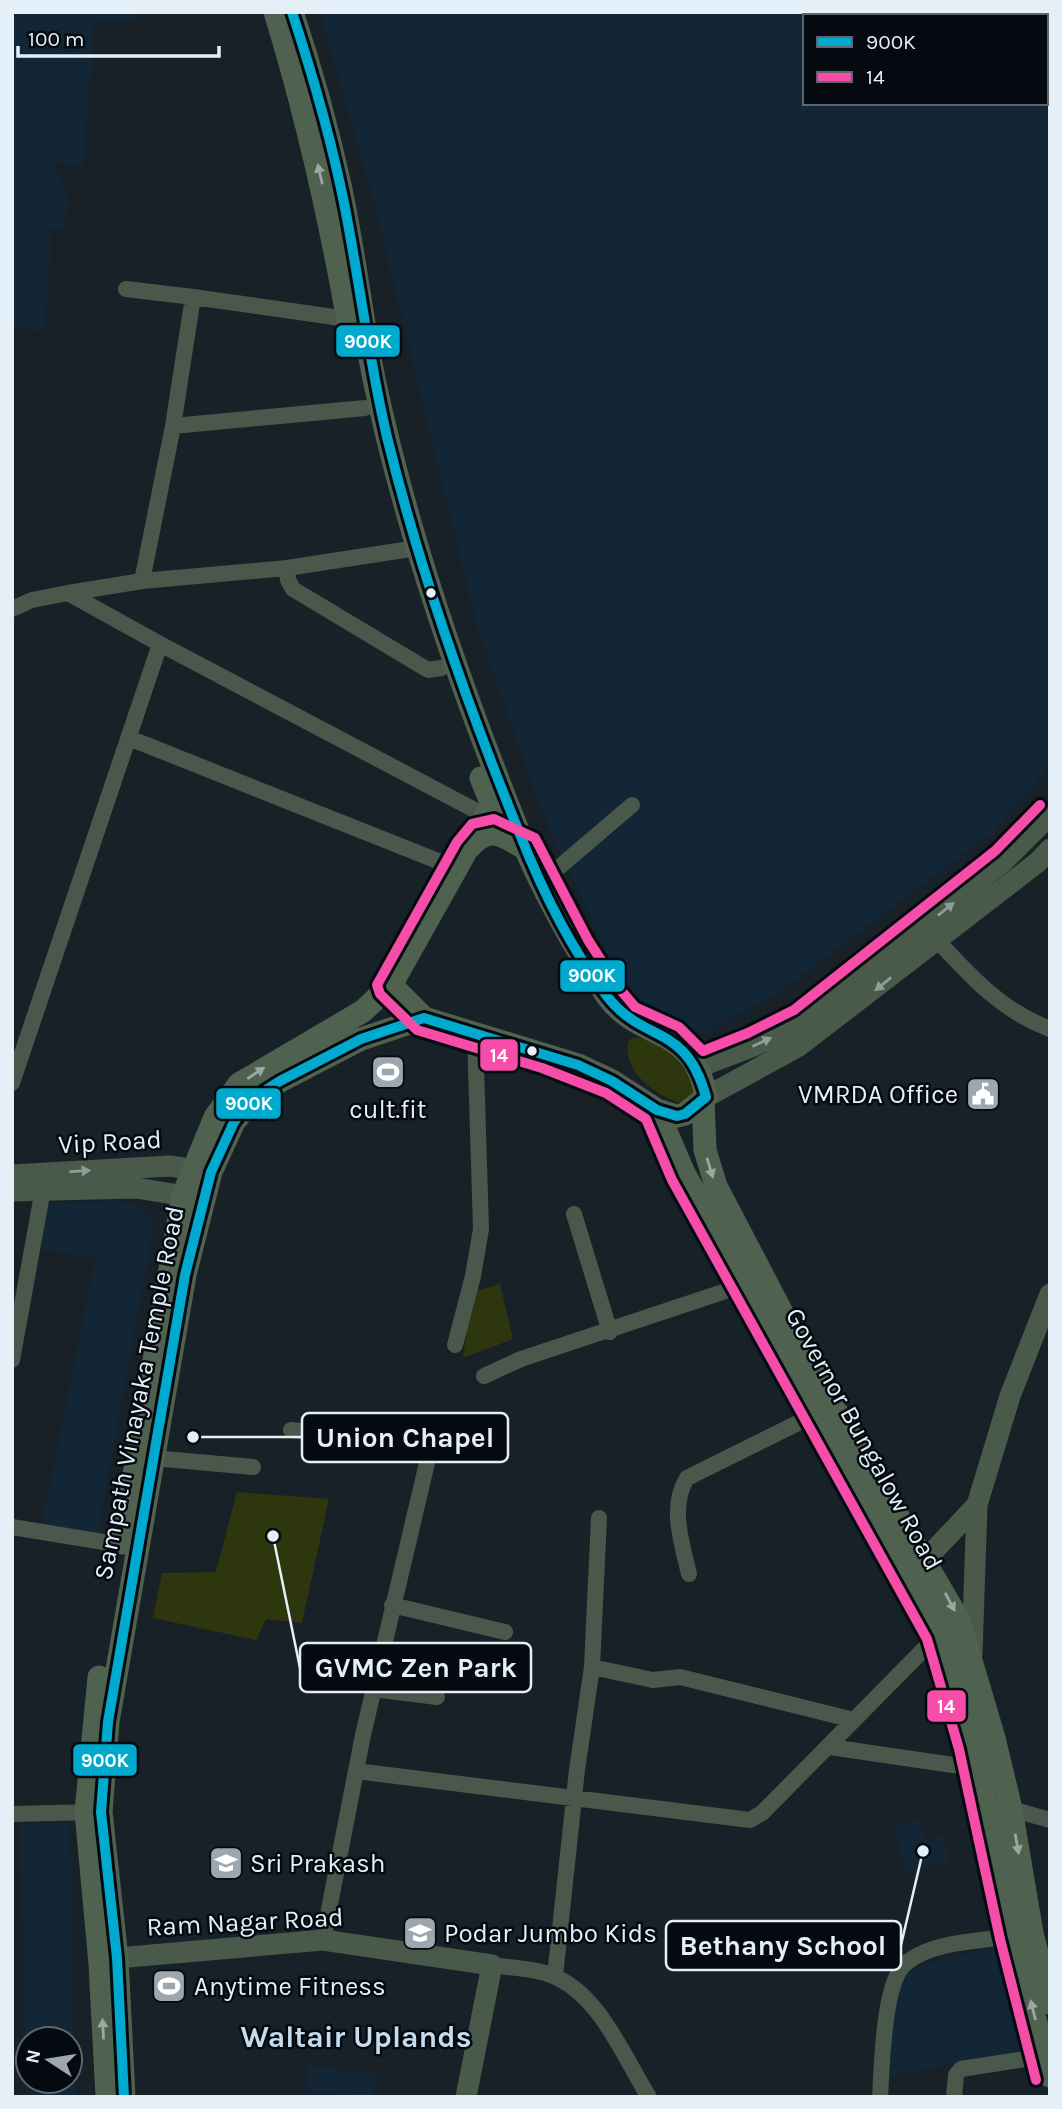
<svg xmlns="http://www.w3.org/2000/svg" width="1062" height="2109" font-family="Karla,sans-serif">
	<rect width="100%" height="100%" fill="#182128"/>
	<path fill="#122636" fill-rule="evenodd" d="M12,12H137L138,21L95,20L83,166L53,162L68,199L64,227H50V267L44,332L12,326Z
		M320,12H1050V766L993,832L773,997L705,1032L636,1017L542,812L477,626L371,190ZM805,16H1046V103H805Z
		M119,1201L136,1205L155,1219L97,1536L41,1527L96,1258L41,1249L46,1203Z
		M919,1819L925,1840L942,1835L950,1861L906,1874L893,1826Z
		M70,1823L75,2097H26L20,1825ZM70,2039V2081H28V2039Z
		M210,1845L244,1847L242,1882L208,1880Z
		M996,1946L1020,2052L887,2076L895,2000L907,1970Z
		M307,2066L377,2074L373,2097L306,2092Z"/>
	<path fill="#2e360d" d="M634,1038C667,1038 687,1064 695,1094L681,1103C656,1096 620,1070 629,1040Z
		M500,1284L513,1339L463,1358L472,1292Z
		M237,1492L329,1499L302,1623L266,1619L256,1640L153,1618L162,1573L216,1572Z"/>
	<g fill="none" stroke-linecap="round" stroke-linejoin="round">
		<path stroke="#4a584c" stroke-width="16" d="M126,289L193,297
			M348,319L193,297L173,426L142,581L287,568L417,548
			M173,426L365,408
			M287,568L288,580L293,589L428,670L441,668
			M12,609L32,600L68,593
			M160,644L486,816
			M129,738L458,869
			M543,881L632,805
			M937,940C971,977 1002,1011 1050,1029
			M12,1083L160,644L68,593L142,581
			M574,1214L610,1332
			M455,1345L473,1276L481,1229L475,1035
			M12,1360L43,1189
			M484,1376L521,1359L756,1281
			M291,1430L338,1435L434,1433L363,1735L323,1940
			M153,1458L253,1467
			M12,1527L122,1545
			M689,1574C682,1543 669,1507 687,1478L816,1414
			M392,1605L505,1632
			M592,1667L599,1518
			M373,1689L437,1697
			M830,1747L980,1769
			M356,1771L750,1820L762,1813L940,1633
			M988,1809H1011L1050,1820
			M12,1814L94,1812
			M492,1965C511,1968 534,1968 551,1975C600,1994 623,2056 649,2097
			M555,1976L577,1770L592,1667L653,1680L680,1677L854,1720
			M880,2097C882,2068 883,1983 905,1964C931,1941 981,1941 1015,1936
			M954,2097L956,2075L961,2069L1045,2056"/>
		<path stroke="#495a4a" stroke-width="21" d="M699,1067L754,1046L802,1022L1004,861L1050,815
			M706,1097L799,1046L1038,862L1050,849
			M12,1175L170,1166L209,1172
			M12,1191L136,1188L198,1198
			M910,1567L926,1559L977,1505
			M972,1654L977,1505L1010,1396L1050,1294
			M117,1958L323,1940L492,1965L466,2097"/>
		<path stroke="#4f6250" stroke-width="23" d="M275,12C307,116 330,219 349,326
			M470,847C490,824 503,836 526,849
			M391,985L424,1018
			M703,1100L705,1150L716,1186L813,1372L959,1620L994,1738L1011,1809L1032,1933L1050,2003
			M657,1110L684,1173L940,1633C975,1732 991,1834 1014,1936C1025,1983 1038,2029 1050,2076
			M122,1543L183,1195L215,1117L239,1084L363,1011L391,985L492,805L481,778
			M99,1677L86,1812L100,1964L107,2097
			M124,2097L117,1958L101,1812L108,1722L185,1275L211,1172L234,1122L253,1098L280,1081L361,1039L424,1018L578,1065L612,1081L657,1110L677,1116L685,1114L706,1097C694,1023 641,1043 607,996C576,952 539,884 519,833C460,685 407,535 374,379C361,314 354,249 340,185C327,126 311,69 292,12"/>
		<g stroke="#050a10" stroke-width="16">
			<path id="bus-1" d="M124,2097L117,1958L101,1812L108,1722L185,1275L211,1172L234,1122L253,1098L280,1081L361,1039L424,1018L578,1065L612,1081L657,1110L677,1116L685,1114L706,1097C686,1022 644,1045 606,995C570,947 541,888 519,832C467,704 420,572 387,437C369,361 360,284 345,208C332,142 313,76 292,12"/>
		</g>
		<g stroke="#050a10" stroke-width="16">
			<path id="bus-2" d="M1036,2080L1000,1939L959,1749L927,1639L672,1180L646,1119L606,1093L542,1068L417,1030L380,994L377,985L457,842L472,824L494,819L535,838L588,940L619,988L635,1007L679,1027L703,1051L748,1033L794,1010L995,851L1040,805"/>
		</g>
		<use href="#bus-1" stroke="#00a9ce" stroke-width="10"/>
		<use href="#bus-2" stroke="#f54da8" stroke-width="10"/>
	</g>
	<defs><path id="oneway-solid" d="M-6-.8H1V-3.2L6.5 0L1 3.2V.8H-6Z" transform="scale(1.75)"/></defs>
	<g fill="#9aa8a4">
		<use href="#oneway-solid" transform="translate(320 174) rotate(-103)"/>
		<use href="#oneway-solid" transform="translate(256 1073) rotate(-34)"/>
		<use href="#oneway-solid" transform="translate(710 1168) rotate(73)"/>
		<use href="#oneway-solid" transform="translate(950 1602) rotate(62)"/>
		<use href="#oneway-solid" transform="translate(1017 1844) rotate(80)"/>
		<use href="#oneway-solid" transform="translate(1033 2010) rotate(-104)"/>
		<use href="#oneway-solid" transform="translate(103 2029) rotate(-93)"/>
	</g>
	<g fill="#8f9d98">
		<use href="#oneway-solid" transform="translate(946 909) rotate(-39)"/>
		<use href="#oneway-solid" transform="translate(883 984) rotate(141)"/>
		<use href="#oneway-solid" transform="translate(762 1042) rotate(-25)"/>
		<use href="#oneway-solid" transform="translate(80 1171) rotate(-4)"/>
	</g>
	<defs>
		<g id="stadium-square" transform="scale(1.75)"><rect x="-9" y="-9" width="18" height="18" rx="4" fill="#9da7af" stroke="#050a10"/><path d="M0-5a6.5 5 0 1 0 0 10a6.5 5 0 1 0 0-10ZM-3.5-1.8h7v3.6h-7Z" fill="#fff"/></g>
		<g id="civic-square" transform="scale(1.75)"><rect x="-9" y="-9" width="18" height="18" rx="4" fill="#9da7af" stroke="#050a10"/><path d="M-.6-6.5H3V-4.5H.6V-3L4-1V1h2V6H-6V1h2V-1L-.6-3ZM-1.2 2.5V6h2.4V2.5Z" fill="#fff"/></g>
		<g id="school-square" transform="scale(1.75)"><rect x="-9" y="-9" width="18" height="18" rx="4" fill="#9da7af" stroke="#050a10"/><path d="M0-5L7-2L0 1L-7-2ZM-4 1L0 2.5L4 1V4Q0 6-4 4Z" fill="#fff"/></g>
	</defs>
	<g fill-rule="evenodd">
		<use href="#stadium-square" x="388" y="1072"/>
		<use href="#civic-square" x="983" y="1094"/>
		<use href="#school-square" x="226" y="1863"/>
		<use href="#school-square" x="420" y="1933"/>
		<use href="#stadium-square" x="169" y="1986"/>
	</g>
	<g fill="#e5eff8" stroke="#050a10" stroke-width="2.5">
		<circle cx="431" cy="593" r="6"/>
		<circle cx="532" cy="1051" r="6"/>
	</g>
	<g text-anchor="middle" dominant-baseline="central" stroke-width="5" stroke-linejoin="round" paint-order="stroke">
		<g font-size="26" fill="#e5eff8" stroke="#050a10" text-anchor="start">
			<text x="958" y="1094" text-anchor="end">VMRDA Office</text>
			<text x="388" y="1109" text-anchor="middle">cult.fit</text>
			<text x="250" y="1863">Sri Prakash</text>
			<text x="444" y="1933">Podar Jumbo Kids</text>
			<text x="194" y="1986">Anytime Fitness</text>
		</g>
		<g font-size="26" fill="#e5eff8" stroke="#050a10">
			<text transform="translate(110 1142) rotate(-3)">Vip Road</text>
			<text transform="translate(139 1393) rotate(-79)">Sampath Vinayaka Temple Road</text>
			<text transform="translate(864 1439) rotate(61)">Governor Bungalow Road</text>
			<text transform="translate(245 1922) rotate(-3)">Ram Nagar Road</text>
		</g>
		<g font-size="30" font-weight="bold" fill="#c6dbec" stroke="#050a10">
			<text x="356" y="2037">Waltair Uplands</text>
		</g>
	</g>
	<path fill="none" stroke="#e5eff8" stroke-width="2.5" d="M193 1437L302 1437M273 1536L300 1668M923 1851L901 1945"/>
	<g fill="#e5eff8" stroke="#050a10" stroke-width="2.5">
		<circle cx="193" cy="1437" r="7"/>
		<circle cx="273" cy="1536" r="7"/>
		<circle cx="923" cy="1851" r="7"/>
	</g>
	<g fill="#050a10" stroke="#e5eff8" stroke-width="2.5">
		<rect x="302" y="1413" width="206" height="49" rx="7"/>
		<rect x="300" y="1643" width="231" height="49" rx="7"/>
		<rect x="666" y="1921" width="235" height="49" rx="7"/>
	</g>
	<g font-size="28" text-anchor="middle" font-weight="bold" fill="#e5eff8">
		<text x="405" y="1447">Union Chapel</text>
		<text x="416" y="1677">GVMC Zen Park</text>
		<text x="783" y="1955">Bethany School</text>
	</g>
	<g stroke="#050a10" stroke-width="2.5">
		<rect x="335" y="324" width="66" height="34" rx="7" fill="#00a9ce"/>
		<rect x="559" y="959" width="67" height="34" rx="7" fill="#00a9ce"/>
		<rect x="479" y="1038" width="40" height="34" rx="7" fill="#f54da8"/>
		<rect x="215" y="1087" width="67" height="33" rx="7" fill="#00a9ce"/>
		<rect x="926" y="1689" width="41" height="34" rx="7" fill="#f54da8"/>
		<rect x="72" y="1743" width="66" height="34" rx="7" fill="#00a9ce"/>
	</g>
	<g font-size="19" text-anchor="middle" font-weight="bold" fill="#fff">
		<text x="368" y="348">900K</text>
		<text x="592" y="982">900K</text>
		<text x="499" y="1062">14</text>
		<text x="249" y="1110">900K</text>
		<text x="946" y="1713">14</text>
		<text x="105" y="1767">900K</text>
	</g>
	<rect width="1062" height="2109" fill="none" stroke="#e5eff8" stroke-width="28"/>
	<rect x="803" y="14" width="245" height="91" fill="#050a10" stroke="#5f666d" stroke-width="2"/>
	<rect x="817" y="37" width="35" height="10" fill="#00a9ce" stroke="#5f666d" stroke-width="2"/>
	<text x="866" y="49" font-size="21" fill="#e5eff8">900K</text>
	<rect x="817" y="72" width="35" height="10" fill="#f54da8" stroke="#5f666d" stroke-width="2"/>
	<text x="866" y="84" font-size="21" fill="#e5eff8">14</text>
	<g transform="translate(49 2060) rotate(282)"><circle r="33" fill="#050a10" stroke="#5f666d" stroke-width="2"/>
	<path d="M0-5L12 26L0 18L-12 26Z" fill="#9da7af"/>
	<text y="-10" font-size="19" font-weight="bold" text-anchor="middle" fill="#e5eff8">N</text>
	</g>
	<path d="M18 46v10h201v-10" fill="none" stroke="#e5eff8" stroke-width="3.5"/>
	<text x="28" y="46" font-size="21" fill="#e5eff8" stroke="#050a10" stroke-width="5" paint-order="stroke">100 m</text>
</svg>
